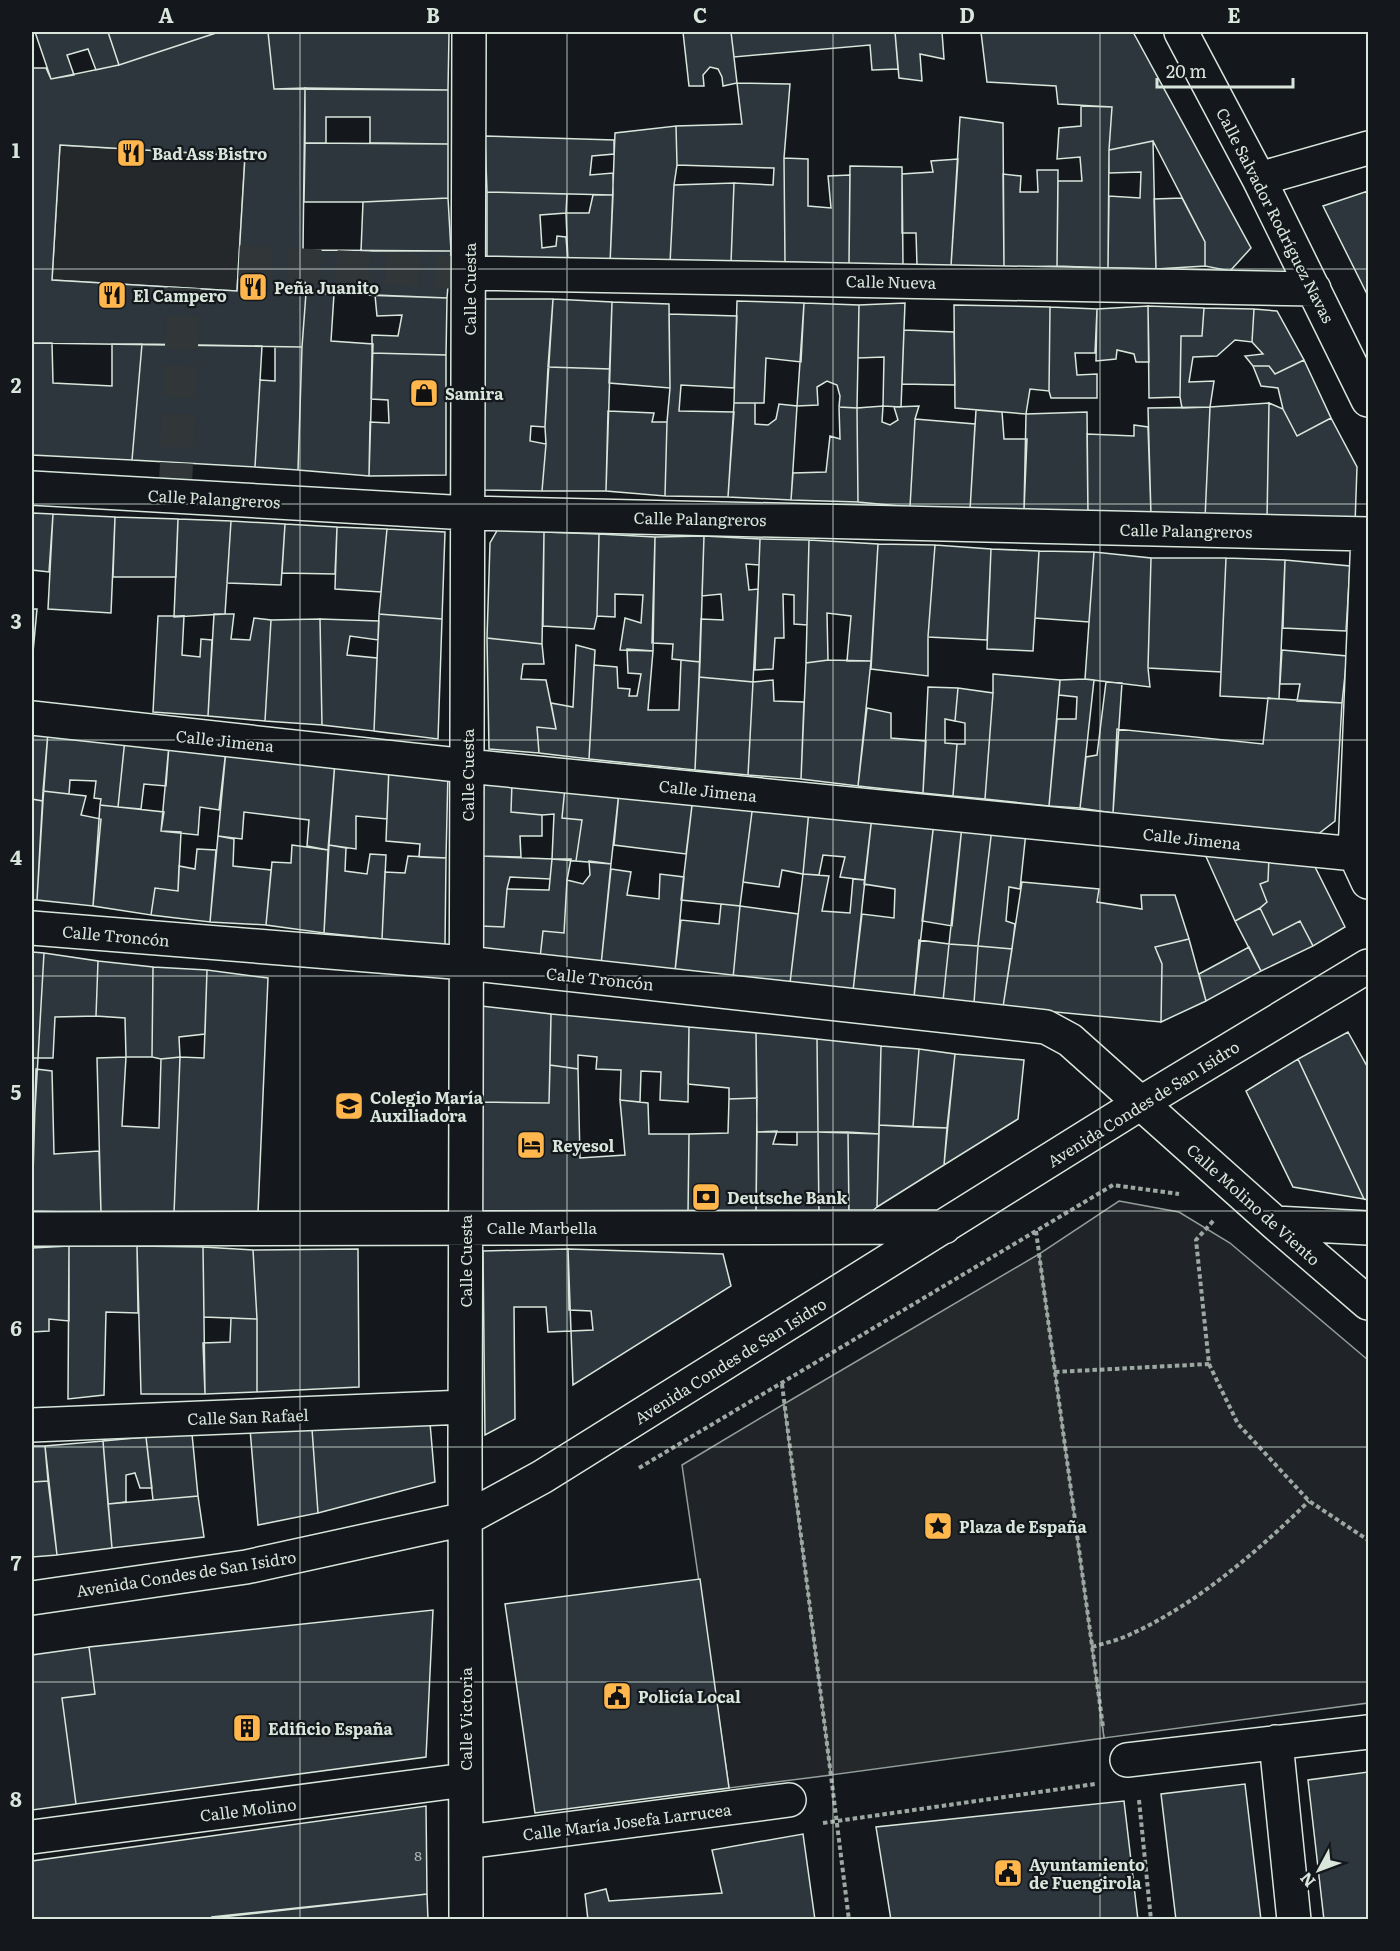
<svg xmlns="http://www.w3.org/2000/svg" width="1400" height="1951" font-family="Literata,serif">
	<rect width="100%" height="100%" fill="#14181c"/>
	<path fill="#202428" stroke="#939e99" stroke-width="1.5" d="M1119,1201L1179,1212L1230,1243L1368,1360V1703L1104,1738L1039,1254Z
		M784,1404L831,1775L729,1788L682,1465Z"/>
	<path fill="#24282b" stroke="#939e99" stroke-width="1.5" d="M60,145L245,156L237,291L52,280Z
		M1039,1254L1104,1738L831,1775L784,1404Z"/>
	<path fill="#2c363c" stroke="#d8e6dc" stroke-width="1.5" fill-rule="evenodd" d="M35,32H108L119,65L96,70L88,49L67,55L74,75L51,79Z
		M108,32H219L119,65Z
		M219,32H268L274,89L305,88L303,250L306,293L302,347L32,343V68H46L51,79L119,65ZM60,145L245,156L237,291L52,280Z
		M268,32L449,33L448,90L274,89Z
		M683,32H731L737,83L723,86L722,77L718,69L710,67L703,75L704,86H689Z
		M731,32H895L898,69L872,70L870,45L734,57Z
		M895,32H942L944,59L920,54L922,81L899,78Z
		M981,32H1133L1251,248L1230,271L1205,266V242L1153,141L1109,150L1112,107L1058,104L1056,86L987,82Z
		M737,83L790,84L784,158L785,262L731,263L734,183L773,185L774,168L677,165L676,126L742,124Z
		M305,88L448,90V144L370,143V117H326V143H305Z
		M1081,106L1112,107L1109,150L1108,268L1057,266L1058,181H1082L1080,157L1057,159L1059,128L1081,126Z
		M960,117L1003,123L1004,268L951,266Z
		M676,126L677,165L674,185L670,263L610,264L615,133Z
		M485,136L614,140V154L592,156L590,175L613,173V195L487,192Z
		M1153,141L1156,269L1108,268L1109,196L1140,198L1141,172L1109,173V150Z
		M305,143L448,144V198L363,202H304Z
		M784,158L808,159V206L831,208L828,176L850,175L849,264L785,262Z
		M958,159L951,266H917L916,233H902V174L933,172L931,161Z
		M850,166L902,167L903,266L849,264Z
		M1037,170H1058L1057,266L1004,268L1003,174L1021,176L1020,192H1038Z
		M734,183L731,263H670L674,185Z
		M1368,191V296L1323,206Z
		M487,192L567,194L566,213L540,215L542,248L556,246L557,236L566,237L568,263L487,260Z
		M593,195H613L610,264L568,263L566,213H589Z
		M448,198L451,251H361L363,202Z
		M1182,198L1205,242V266L1156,269L1154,199Z
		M303,250L451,251L447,298L306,293Z
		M306,293L334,294L331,341L373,344L369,476L298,470L302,347Z
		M375,295L447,298L446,355L372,353V335L398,336L402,315L377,316Z
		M481,299H553L545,427L531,426L530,441L546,444L542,491L484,490Z
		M553,299L612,302L610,369L548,367Z
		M737,301L804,303L801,362L766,358L764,403H734Z
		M612,302L669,304L670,388L609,383Z
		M804,303L859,305L857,408L839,407L840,396L837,385L827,381L817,387L818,405L797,406Z
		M905,303L901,407L883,406L884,357L858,358L859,305Z
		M954,305L1050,307L1049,391L1030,389L1026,414L955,408Z
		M1148,306L1149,362H1136L1134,354L1117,350L1116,359L1096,361L1097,309Z
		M1148,306L1204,308L1202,336H1181L1180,397L1149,398Z
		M1050,307L1097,309L1095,353H1075L1077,375L1097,374V398H1051L1049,391Z
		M1204,308L1254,309L1252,342L1235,340L1217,356L1193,357L1189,382L1214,381L1210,407L1182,408L1180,397L1181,336H1202Z
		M1254,309L1277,311L1304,360L1275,374L1269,366H1253L1245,356L1263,354L1252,342Z
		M669,314L737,316L734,388L681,385L679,411L734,412L728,497L665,496L667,422L670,388Z
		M904,330L954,332L955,385L902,384Z
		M32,343H52L53,383L112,386V344H142L132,460L32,455Z
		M142,344L262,346L255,467L132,460Z
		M275,347H302L298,470L255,467L260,380L275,381Z
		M372,353L446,355V475L369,476L370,422L389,423L388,400L371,399Z
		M1304,360L1331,418L1297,436L1283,409L1278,388L1261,386L1253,366H1269L1275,374Z
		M548,367L610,369L606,491H542L546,444L545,427Z
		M734,403H755V424L768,425L776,419L779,404L797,406L791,500L728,497Z
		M1269,403L1267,520L1205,519L1210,407Z
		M1269,403L1283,409L1297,436L1331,418L1357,467L1355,524L1267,520Z
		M883,406L882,422L890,425L898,420L894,407L919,406L915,419L910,507L858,502L857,408Z
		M839,407L857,408L858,502L791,500L793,473L826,472L830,436L840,439Z
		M1210,407L1205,519L1151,515L1148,408Z
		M976,410L1002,412L1004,439H1027L1024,510H970Z
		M608,411L654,413L652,422H667L665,496L606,491Z
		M1087,412L1088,515L1024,510L1026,414Z
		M915,419L975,424L970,510L910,507Z
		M1134,425L1148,427L1151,515H1088L1087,434L1134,436Z
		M32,513L53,514L49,572L32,570Z
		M53,514L115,517L111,613L48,609Z
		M115,517L178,519L176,577H113Z
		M178,519L231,521L225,614L174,617Z
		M231,521L285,524L281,585L227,583Z
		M285,524L337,527L335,574L282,573Z
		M337,527L387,529L381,592L335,589Z
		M387,529L445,532L442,619L379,614Z
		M498,529L544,532L542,644L487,638L490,543Z
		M544,532L599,534L597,616L594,629L543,626Z
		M599,534L655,537L653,651L620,650L625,618L641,623L643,595L615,594V617L597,616Z
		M704,536L760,539L759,565L746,564L749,590L758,589L753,682L699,677L701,619L723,620L721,594L702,596Z
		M704,536L700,662L672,659L673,644L652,643L655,537Z
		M760,539L809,540L807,625L794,624V595L783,594L784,638H775L773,669L755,670Z
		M809,540L878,544L871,661H847L851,616L827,613L828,660L806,663Z
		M878,544L935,545L928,637V676L871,669Z
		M935,545L991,549L987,640L928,637Z
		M991,549L1039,551L1033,651L987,649Z
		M1039,551L1094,552L1089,622L1035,618Z
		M1094,552L1151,558L1148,668L1150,687L1085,679Z
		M1151,558H1226L1221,672L1148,668Z
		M1226,558L1285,560L1279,699L1220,696Z
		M1285,560L1350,566L1346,631L1283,628Z
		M32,609H37L32,663Z
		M214,614H234L231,639L250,640L254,618L271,620L265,721L208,716Z
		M379,614L442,619L438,739L374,731Z
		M158,616H184L182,655L200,657L201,639L212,640L208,716L153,712Z
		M320,619L379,621L378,640L350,636L347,655L377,658L374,731L322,725Z
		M320,619L322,725L265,721L271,620Z
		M487,638L542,644L544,664H523L521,679L546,680L556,729L537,727L539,753L489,749Z
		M576,645L595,650L589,759L539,753L537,727L556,729L551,703L573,707Z
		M627,649L653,651L648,710H679L681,660L700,662L695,770L589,759L594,665L617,667L618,688L630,689L629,696H637L641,674L628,673Z
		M1282,650L1347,656L1342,703L1297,701L1300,684H1280Z
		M828,660L871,661L858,786L801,779L806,663Z
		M993,674L1060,680L1049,806L985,799L993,693Z
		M699,677L753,682L748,775L695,770Z
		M1085,679L1094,680L1080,808L1049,806L1057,719H1076L1077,697L1059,695L1060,680Z
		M773,680L774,701L804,702L801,779L748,775L753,682Z
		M1106,682L1122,683L1113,813L1080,808L1086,757L1097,755Z
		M928,687L958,688L955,721L945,719V743L957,744L953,796L923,793Z
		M958,688L993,693L985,799L953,796L957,744H965V723L955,721Z
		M1268,698L1342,703L1335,821L1313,838L1113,813L1117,729L1263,744Z
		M867,708L891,713V738L926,741L923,793L858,786Z
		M32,730L48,732L43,801L32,799Z
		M48,732L125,739L118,807L100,805L101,799L94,798L96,781L70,780L69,794L43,791Z
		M125,739L169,745L166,786L144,784L141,809L118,807Z
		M169,745L226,750L219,810L200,807L198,835L161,831Z
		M226,750L335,761L328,850L307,846L309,820L244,812L242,839L218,836Z
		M335,761L389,766L387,819L356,816V849L329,845Z
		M389,766L448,772L446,858L419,857L420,844L386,841Z
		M484,781L512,782L511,812L542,815V836H520L521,857L481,856Z
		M512,782L565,787L562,818L582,820L576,861L552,859L554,814L542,815L511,812Z
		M565,787L619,792L611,864L576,861L582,820L562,818Z
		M43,791L86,796L81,815L101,819L93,906L37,900Z
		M619,792L693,797L686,854L614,845Z
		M693,797L753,804L740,906L681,900Z
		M32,799L43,801L37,900H32Z
		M753,804L809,810L803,874L782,870L779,887L743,882Z
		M100,805L164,812L161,831L181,832L178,891L155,888L151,915L93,906Z
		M809,810L872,816L865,880L840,877L845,857L823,855L819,875L803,874Z
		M872,816L934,822L914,997L853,991L862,914L894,918L895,889L864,884Z
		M934,822L962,826L952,926L922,921Z
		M962,826L992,828L978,946L949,944Z
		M992,828L1026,832L1020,889L1009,887L1006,921L1015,924L1012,949L978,946Z
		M218,836L234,839L233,866L271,870L266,925L210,922Z
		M292,845L328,850L324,933L266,925L272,862L291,863Z
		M329,845L346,848L345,871L367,874L370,854L386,855L382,939L324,933Z
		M197,849L216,850L210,922L151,915L155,888L178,891L179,866L195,869Z
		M1203,850L1269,857L1268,881L1260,884L1267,902L1260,908L1235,921Z
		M408,856L446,858L445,945L382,939L385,872L405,873Z
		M481,856L552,859L550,879L510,877L507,889L504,927L480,926Z
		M1269,857L1312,861L1345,927L1313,946L1300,921L1273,935L1260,908L1267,902L1260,884L1268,881Z
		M552,859H571L567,880L564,933L543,931L540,958L479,954L480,926L504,927L507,889L549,890Z
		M589,861L611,864L601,965L540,958L543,931L564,933L567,880L583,884L590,875Z
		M611,869L631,872L627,895L659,899L660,874L684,877L675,971L601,965Z
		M803,874L829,876L822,911L850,913L853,879L865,880L853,991L790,983Z
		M1022,882L1099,889L1097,902L1142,909L1141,895H1175L1189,939L1155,947L1162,964L1161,1022L1003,1007Z
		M721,904L740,906L733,978L675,971L681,920L719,924Z
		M740,906L798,914L790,983L733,978Z
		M1260,908L1273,935L1300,921L1313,946L1261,971L1235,921Z
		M1189,939L1206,1001L1161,1022L1162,964L1155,947Z
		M919,940L949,944L943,1001L914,997Z
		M949,944L978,946L974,1003L943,1001Z
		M978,946L1012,949L1003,1007L974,1003Z
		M1249,947L1261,971L1206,1001L1199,974Z
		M32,952L44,953L38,1058H32Z
		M44,953L98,961L96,1016L55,1017L53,1058H38Z
		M98,961L153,967L152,1057H126L125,1018L96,1016Z
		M153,967L207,970L205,1034L179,1037L180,1057L161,1059L152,1057Z
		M207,970L268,978L258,1213L174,1214L180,1057L204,1058Z
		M481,1006L551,1014L549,1103L482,1102Z
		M551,1014L689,1027L688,1102L660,1100L661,1072L641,1071L640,1102L620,1100L621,1070L596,1069L597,1057L578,1055V1069L550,1065Z
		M689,1027L756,1033L757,1098L729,1099V1088L688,1084Z
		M1348,1032L1368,1068V1200L1364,1199L1298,1059Z
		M756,1033L817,1039L818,1132H757Z
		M817,1039L881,1046L879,1134L818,1132Z
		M881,1046L919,1049L913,1127L879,1125Z
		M919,1049L955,1054L947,1128L913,1127Z
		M955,1054L1024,1060L1018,1119L944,1165Z
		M126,1057L122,1126L159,1128L161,1059L180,1057L174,1214L101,1213L97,1058Z
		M32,1058H38L32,1160Z
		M1298,1059L1364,1199L1293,1187L1246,1091Z
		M550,1065L578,1069L580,1158L625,1155L620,1100L648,1103L649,1134H689L688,1215L482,1216V1102L549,1103Z
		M36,1069L52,1071L54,1154L99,1151L101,1213L32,1211Z
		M757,1098L756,1215H688L689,1134L728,1133L729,1099Z
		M879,1125L947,1128L944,1165L877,1207Z
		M777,1131L773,1144L797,1145V1132H818L819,1217L756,1215L757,1132Z
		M818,1132H848L849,1216L819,1217Z
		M848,1132L879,1134L877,1207L865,1217L849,1216Z
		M69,1246V1321L49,1319V1331L32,1332V1248Z
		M69,1246H137L138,1313L106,1312L104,1395L68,1399Z
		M137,1246L203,1247L205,1394H141Z
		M203,1247L253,1250L257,1319L204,1317Z
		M358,1249L359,1387L257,1392V1319L253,1250Z
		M568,1249L723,1254L731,1286L573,1385L571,1331L593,1330L591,1311L569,1310Z
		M568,1249L571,1331L548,1332L546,1307H514L515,1419L485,1435L483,1251Z
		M231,1318L257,1319V1392L205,1394L203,1343L230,1342Z
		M430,1423L435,1482L318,1513L312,1429Z
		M250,1429H312L318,1513L258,1525Z
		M192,1434L198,1496L153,1500L146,1437Z
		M146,1437L152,1488H140L135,1473L126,1475V1502L108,1504L103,1441Z
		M103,1441L112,1548L57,1555L45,1446Z
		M32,1446H45L48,1481L32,1482Z
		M48,1481L57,1555L32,1557V1482Z
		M198,1496L204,1537L112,1548L108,1504Z
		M700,1579L729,1788L535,1813L505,1604Z
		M433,1610L426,1757L76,1804L62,1698L95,1694L89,1647Z
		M89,1647L95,1694L62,1698L76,1804L32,1810V1655Z
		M1368,1772V1920H1324L1308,1780Z
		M1245,1784L1261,1920H1176L1161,1794Z
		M1124,1801L1138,1920H891L876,1827Z
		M426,1806L427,1894L195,1920H32V1861Z
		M803,1834L815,1920H588L585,1894L606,1889L609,1901L722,1893L712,1850Z
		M427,1894L428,1920H213L212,1917Z"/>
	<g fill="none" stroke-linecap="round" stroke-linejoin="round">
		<path stroke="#313739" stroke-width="33" stroke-dasharray="33 16" stroke-linecap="butt" d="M239,262L469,273
			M175,496L184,288"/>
		<g stroke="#d8e6dc" stroke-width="36">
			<path id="minor" d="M1181,32L1259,179L1368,400
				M1259,179L1368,148
				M469,273L1314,289
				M32,488L468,513L1368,534
				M32,718L467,766L1355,854L1368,882
				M1355,854L1368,536
				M32,928L466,963L1046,1027L1070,1040L1275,1223L1368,1303
				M1275,1223L1368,1228
				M32,1229L944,1227
				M32,1425L465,1407
				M32,1598L246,1567L465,1519L542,1477L1141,1103L1368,966
				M1276,1742L1294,1920
				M1127,1760L1368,1732
				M32,1837L465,1780
				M466,1842L789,1800
				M466,1920L465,1446L469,32"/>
		</g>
		<path stroke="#9da8a2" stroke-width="4" stroke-dasharray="4.5 3" stroke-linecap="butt" d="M1036,1231L1103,1727
			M1209,1364L1238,1424L1309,1501L1368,1540
			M1055,1372L1209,1364L1196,1240L1214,1220
			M782,1384L849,1920
			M639,1468L1113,1185L1179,1194
			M1092,1647C1105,1643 1119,1640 1131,1634C1197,1604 1258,1551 1309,1501
			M1139,1800L1151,1920
			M823,1823L1095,1784"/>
		<use href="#minor" stroke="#14181c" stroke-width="33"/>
	</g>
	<path fill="none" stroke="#d8e6dc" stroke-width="1.5" stroke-opacity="0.55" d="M300,32V1920M567,32V1920M833,32V1920M1100,32V1920M32,269H1368M32,504H1368M32,740H1368M32,976H1368M32,1211H1368M32,1447H1368M32,1682H1368"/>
	<defs>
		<g id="restaurant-square" transform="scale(1.5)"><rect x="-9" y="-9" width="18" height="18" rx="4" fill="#ffb74d" stroke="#14181c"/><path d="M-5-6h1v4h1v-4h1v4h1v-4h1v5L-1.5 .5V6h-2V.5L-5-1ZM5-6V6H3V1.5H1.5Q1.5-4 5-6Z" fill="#111"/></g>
		<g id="shop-square" transform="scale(1.5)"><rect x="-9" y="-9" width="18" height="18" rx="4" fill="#ffb74d" stroke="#14181c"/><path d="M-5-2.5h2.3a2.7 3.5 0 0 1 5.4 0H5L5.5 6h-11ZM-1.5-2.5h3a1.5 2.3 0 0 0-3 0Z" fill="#111"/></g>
		<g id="school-square" transform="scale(1.5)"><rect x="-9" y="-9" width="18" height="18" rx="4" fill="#ffb74d" stroke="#14181c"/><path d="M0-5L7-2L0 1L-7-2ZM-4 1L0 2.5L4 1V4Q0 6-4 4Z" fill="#111"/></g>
		<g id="hotel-square" transform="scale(1.5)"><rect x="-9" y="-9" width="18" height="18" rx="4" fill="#ffb74d" stroke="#14181c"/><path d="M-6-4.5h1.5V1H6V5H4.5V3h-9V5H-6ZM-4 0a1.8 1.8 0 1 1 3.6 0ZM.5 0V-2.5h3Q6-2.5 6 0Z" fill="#111"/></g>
		<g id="bank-square" transform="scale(1.5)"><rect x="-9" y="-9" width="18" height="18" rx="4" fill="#ffb74d" stroke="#14181c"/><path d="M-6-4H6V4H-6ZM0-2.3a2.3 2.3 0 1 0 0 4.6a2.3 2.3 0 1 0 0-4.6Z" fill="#111"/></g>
		<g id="sight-square" transform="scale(1.5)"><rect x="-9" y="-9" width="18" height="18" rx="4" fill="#ffb74d" stroke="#14181c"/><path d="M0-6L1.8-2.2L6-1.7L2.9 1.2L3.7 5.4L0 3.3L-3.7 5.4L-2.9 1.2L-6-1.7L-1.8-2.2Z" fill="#111"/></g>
		<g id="civic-square" transform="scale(1.5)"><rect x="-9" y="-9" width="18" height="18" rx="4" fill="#ffb74d" stroke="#14181c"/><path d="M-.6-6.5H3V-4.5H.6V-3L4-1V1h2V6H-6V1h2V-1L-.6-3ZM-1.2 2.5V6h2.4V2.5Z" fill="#111"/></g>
		<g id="building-square" transform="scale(1.5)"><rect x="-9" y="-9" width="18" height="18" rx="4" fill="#ffb74d" stroke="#14181c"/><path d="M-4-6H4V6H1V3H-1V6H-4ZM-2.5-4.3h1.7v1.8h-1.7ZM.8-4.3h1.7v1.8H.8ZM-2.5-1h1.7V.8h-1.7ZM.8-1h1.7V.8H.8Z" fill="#111"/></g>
	</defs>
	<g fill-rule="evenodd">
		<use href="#restaurant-square" x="131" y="153"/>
		<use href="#restaurant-square" x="253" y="287"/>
		<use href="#restaurant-square" x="112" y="295"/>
		<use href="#shop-square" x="424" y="393"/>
		<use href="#school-square" x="349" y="1106"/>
		<use href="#hotel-square" x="531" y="1145"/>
		<use href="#bank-square" x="706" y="1197"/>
		<use href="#sight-square" x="938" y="1526"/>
		<use href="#civic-square" x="617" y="1696"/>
		<use href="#building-square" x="247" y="1728"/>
		<use href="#civic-square" x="1008" y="1873"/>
	</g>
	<g text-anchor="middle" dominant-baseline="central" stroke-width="4.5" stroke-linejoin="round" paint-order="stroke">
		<g font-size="14" fill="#adbab4">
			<text x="418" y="1855">8</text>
		</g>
		<g font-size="16" font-weight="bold" fill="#d8e6dc" stroke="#14181c" text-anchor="start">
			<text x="152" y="153">Bad Ass Bistro</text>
			<text x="274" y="287">Peña Juanito</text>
			<text x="133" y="295">El Campero</text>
			<text x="445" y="393">Samira</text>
			<text x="370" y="1097">Colegio María<tspan x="370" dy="18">Auxiliadora</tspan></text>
			<text x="552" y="1145">Reyesol</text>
			<text x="727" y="1197">Deutsche Bank</text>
			<text x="959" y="1526">Plaza de España</text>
			<text x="638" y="1696">Policía Local</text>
			<text x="268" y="1728">Edificio España</text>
			<text x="1029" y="1864">Ayuntamiento<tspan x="1029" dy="18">de Fuengirola</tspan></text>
		</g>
		<g font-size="16" fill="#d8e6dc" stroke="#14181c">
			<text transform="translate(1276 215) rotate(63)">Calle Salvador Rodríguez Navas</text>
			<text transform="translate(891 281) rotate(1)">Calle Nueva</text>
			<text transform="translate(469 289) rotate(-90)">Calle Cuesta</text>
			<text transform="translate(214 498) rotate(3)">Calle Palangreros</text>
			<text transform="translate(700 518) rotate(1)">Calle Palangreros</text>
			<text transform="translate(1186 530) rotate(1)">Calle Palangreros</text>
			<text transform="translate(225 740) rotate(6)">Calle Jimena</text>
			<text transform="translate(467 775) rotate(-90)">Calle Cuesta</text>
			<text transform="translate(708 790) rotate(6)">Calle Jimena</text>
			<text transform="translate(1192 838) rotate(6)">Calle Jimena</text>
			<text transform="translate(116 935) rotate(5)">Calle Troncón</text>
			<text transform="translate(600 978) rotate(6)">Calle Troncón</text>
			<text transform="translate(1143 1103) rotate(-32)">Avenida Condes de San Isidro</text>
			<text transform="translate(1254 1204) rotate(42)">Calle Molino de Viento</text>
			<text x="542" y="1227">Calle Marbella</text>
			<text transform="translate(465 1261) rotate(-90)">Calle Cuesta</text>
			<text transform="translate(730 1360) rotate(-32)">Avenida Condes de San Isidro</text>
			<text transform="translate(248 1416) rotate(-2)">Calle San Rafael</text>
			<text transform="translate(186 1573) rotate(-9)">Avenida Condes de San Isidro</text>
			<text transform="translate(465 1719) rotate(-90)">Calle Victoria</text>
			<text transform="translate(248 1809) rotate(-7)">Calle Molino</text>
			<text transform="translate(627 1821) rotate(-7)">Calle María Josefa Larrucea</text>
		</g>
	</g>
	<rect width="1400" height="1951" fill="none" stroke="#14181c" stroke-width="66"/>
	<g transform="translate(1319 1870) rotate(229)" stroke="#14181c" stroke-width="4.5" paint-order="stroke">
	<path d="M0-4.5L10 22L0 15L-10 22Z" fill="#d8e6dc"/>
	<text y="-9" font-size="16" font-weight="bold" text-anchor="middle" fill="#d8e6dc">N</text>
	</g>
	<path d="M1157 78v9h136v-9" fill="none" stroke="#d8e6dc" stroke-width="3"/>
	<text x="1166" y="78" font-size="18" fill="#d8e6dc" stroke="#14181c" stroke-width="4.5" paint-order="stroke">20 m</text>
	<rect x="33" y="33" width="1334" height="1885" fill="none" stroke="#d8e6dc" stroke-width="2"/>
	<g font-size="20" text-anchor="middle" font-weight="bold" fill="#d8e6dc">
		<text x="166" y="23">A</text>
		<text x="433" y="23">B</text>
		<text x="700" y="23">C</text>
		<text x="967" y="23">D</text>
		<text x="1234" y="23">E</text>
		<text x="16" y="158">1</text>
		<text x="16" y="393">2</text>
		<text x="16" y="629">3</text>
		<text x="16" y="865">4</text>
		<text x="16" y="1100">5</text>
		<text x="16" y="1336">6</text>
		<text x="16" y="1571">7</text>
		<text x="16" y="1807">8</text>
	</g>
</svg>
